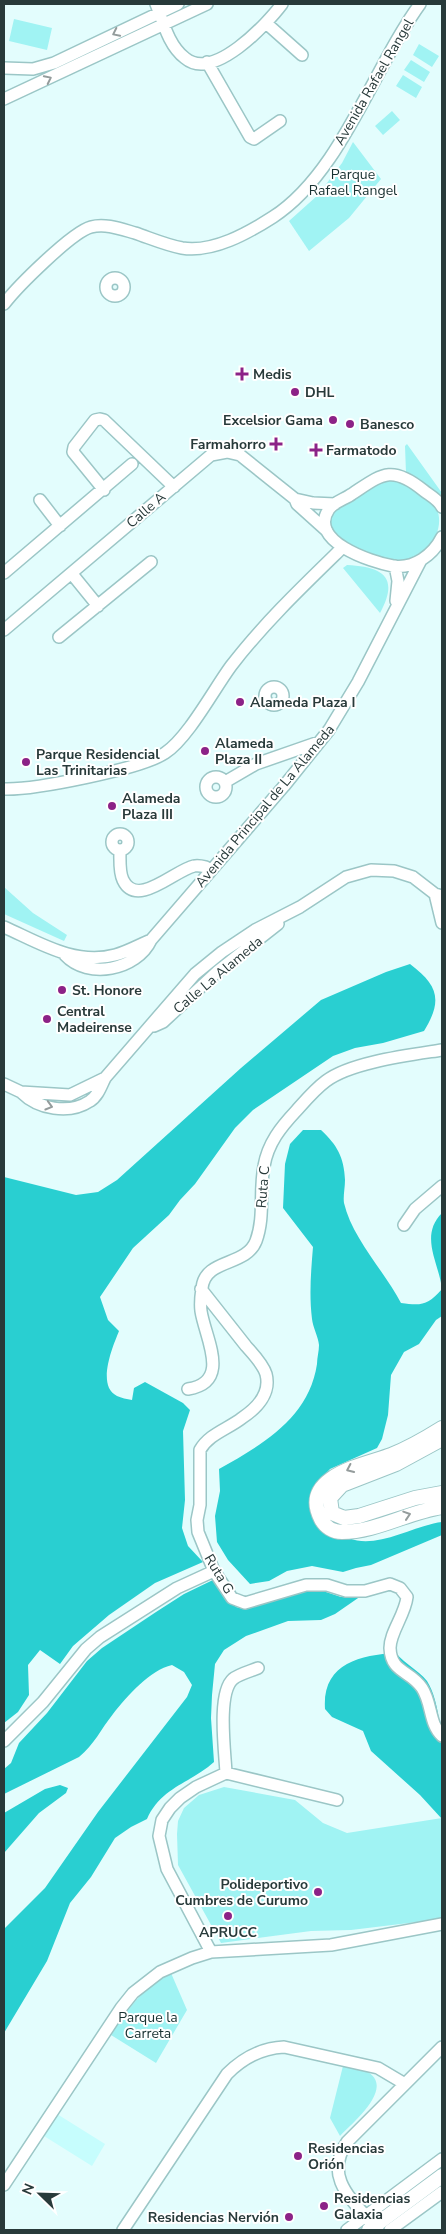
<svg xmlns="http://www.w3.org/2000/svg" width="446" height="2234" font-family="'Nunito Sans',sans-serif">
	<rect width="100%" height="100%" fill="#e3fdfd"/>
	<path fill="#c6fdfd" d="M57,2114L105,2144L92,2166L44,2136Z"/>
	<path fill="#a0f3f3" d="M14,19L52,28L47,50L9,41Z
		M419,44L439,56L432,67L413,55Z
		M411,60L430,72L424,82L404,70Z
		M403,75L422,87L416,98L396,86Z
		M392,111L400,120L383,135L375,126Z
		M353,142L381,179L349,218L309,251L289,221L318,195L342,163Z
		M407,444L442,493V495L432,492L406,473L405,446Z
		M386,479C401,481 408,485 420,494C426,498 433,502 437,509C446,533 425,558 402,561C391,563 360,553 351,548C342,543 335,533 328,527L332,511Z
		M347,565C382,567 400,576 380,613L343,568Z
		M4,887L33,913L67,935L64,941L4,914Z
		M224,1787L295,1800L323,1823L347,1833L442,1818V1919L351,1930L311,1931L221,1943L178,1865L177,1834L178,1821L184,1808L199,1795Z
		M171,1973L187,2010L156,2063L111,2035C127,2010 144,1986 171,1973Z
		M343,2066C351,2068 360,2068 366,2071C397,2087 352,2123 340,2136L330,2118Z"/>
	<path fill="#29cfd1" d="M410,964C438,985 443,1000 424,1031L383,1043L355,1048L333,1056L253,1110L235,1128L195,1184L180,1200L169,1215L133,1248L100,1297L108,1320L119,1331C113,1346 96,1386 117,1396C121,1398 127,1399 132,1400L134,1388L145,1382L183,1403L190,1410L183,1431L185,1500L182,1528L188,1546L203,1562L155,1583L109,1615L73,1646L60,1664L40,1650L28,1665L29,1695L18,1712L4,1723V1177L76,1195L98,1192L117,1180L241,1068L321,1000L386,972Z
		M303,1130H321C337,1145 344,1157 345,1180C345,1188 343,1196 344,1203C352,1238 385,1272 401,1303C422,1306 428,1305 442,1289C439,1263 419,1236 442,1213V1316L436,1320L419,1344L404,1352L391,1375L388,1415L382,1439L377,1448L330,1469L320,1480V1512C329,1520 338,1533 349,1538C376,1550 415,1525 442,1522V1535L371,1565L356,1568L343,1572L312,1566L287,1571L269,1581L250,1584L228,1560L217,1542L215,1516L220,1491L219,1469C262,1445 309,1418 317,1364C317,1358 319,1351 319,1345C318,1336 313,1328 312,1319C309,1295 311,1271 313,1247L283,1208L285,1164L290,1144Z
		M215,1579L236,1607L244,1609L267,1603L283,1595L302,1591H323L341,1597L361,1596L335,1614L321,1620L288,1621L246,1636L224,1650L215,1664L212,1695L211,1718L214,1762C191,1783 161,1787 147,1819L131,1827L115,1838L91,1877L70,1903L47,1961L4,2033V1929L45,1888L98,1812L187,1697L192,1685L184,1672L172,1665C150,1670 127,1696 113,1714C101,1729 94,1745 79,1757L4,1794V1769L11,1763L19,1743L47,1713L87,1661L102,1648L156,1612L184,1594Z
		M396,1653C405,1664 418,1670 427,1681C446,1711 442,1782 442,1819L420,1795L371,1751L363,1731L332,1717L325,1709C322,1664 359,1655 396,1653Z
		M60,1785L68,1788L66,1793L39,1813L4,1853V1813L45,1789Z"/>
	<g fill="none" stroke-linecap="round" stroke-linejoin="round">
		<g stroke="#9bc6c6" stroke-width="14">
			<path id="minor" d="M156,4C163,22 169,46 185,58C213,82 267,24 282,4
				M266,23L302,55
				M207,62L250,137L254,139L280,121
				M4,68L33,69L54,63L178,4
				M4,99L207,4
				M106 287a9 9 0 1 1 18 0a9 9 0 1 1-18 0Z
				M4,304C17,287 72,232 91,227C105,223 121,229 135,233C150,238 166,245 182,248C213,253 248,233 273,217C341,173 373,68 420,4
				M104,490L73,452L74,447L95,420L100,419L104,420L174,487
				M295,499L313,503L335,504
				M40,500L60,526
				M442,507C438,499 429,495 423,490C391,464 381,475 352,494C345,499 334,502 329,509C307,541 371,562 393,566C414,569 433,555 442,537
				M395,566L398,581L396,601
				M4,573L132,464
				M72,574L98,606
				M4,630L211,455L227,452L240,455L295,499L297,504L327,531
				M59,637L151,562
				M265 696a9 9 0 1 1 18 0a9 9 0 1 1-18 0Z
				M206 787a10 10 0 1 1 20 0a10 10 0 1 1-20 0Z
				M225,782L256,764L319,742
				M4,789C34,790 141,769 165,753C188,738 214,689 231,666C264,623 304,585 343,547
				M112 842a8 8 0 1 1 16 0a8 8 0 1 1-16 0Z
				M120,850C120,859 119,872 123,880C137,909 175,870 194,866C198,865 202,866 206,867L210,872
				M435,894L442,923
				M4,927C38,942 75,966 115,955C127,952 139,945 151,940
				M65,955C88,980 137,970 151,940L284,786L329,730L358,682L421,560
				M154,1026L163,1022L218,971L278,924
				M4,1084L21,1092L70,1095L105,1078
				M21,1092C38,1109 69,1115 90,1101C98,1096 101,1086 105,1078L195,974L222,952L255,930L300,907L346,877L371,870L394,871L413,877L435,894L442,896
				M404,1225L415,1209L442,1186
				M201,1289C216,1308 231,1327 246,1346C253,1354 263,1364 266,1374C271,1393 257,1408 242,1418C228,1429 209,1434 200,1450V1505L197,1520L198,1532L214,1571L232,1598L245,1603L306,1585H327L346,1591H365L390,1584L400,1588L407,1597C405,1615 390,1632 390,1648C391,1673 410,1670 422,1688C432,1703 429,1724 442,1736
				M188,1389C232,1382 205,1338 201,1311C200,1304 201,1295 202,1288C205,1258 246,1267 256,1241C265,1217 259,1191 264,1166C268,1143 281,1127 296,1111C305,1101 315,1089 326,1081C351,1062 410,1055 442,1050
				M4,1741L43,1702L86,1649L100,1637L177,1588L214,1571
				M226,1773C225,1752 217,1693 233,1679C239,1674 251,1671 258,1668
				M211,1952L167,1869L159,1836L162,1820L170,1808L180,1798L196,1787L226,1773L337,1800
				M4,2185L121,2008L133,1993L160,1972L192,1958L211,1952L331,1945L442,1924
				M123,2230L227,2074C243,2058 261,2048 284,2047L378,2068L405,2084
				M347,2230L442,2159
				M378,2230C355,2202 322,2179 347,2142L442,2047
				M390,2230L442,2192"/>
		</g>
		<g stroke="#9bc6c6" stroke-width="16">
			<path id="major" d="M442,1428C426,1438 409,1448 391,1455C364,1465 299,1476 321,1519C325,1527 333,1532 342,1532C376,1532 408,1512 442,1507
				M442,1439L396,1464L342,1485L330,1498L332,1513L344,1518L359,1516L415,1498L442,1493
				M369,2230L442,2176"/>
		</g>
		<use href="#minor" stroke="#fff" stroke-width="11"/>
		<use href="#major" stroke="#fff" stroke-width="14"/>
	</g>
	<defs><path id="oneway-chevron" d="M-2-3.5L2.5 0L-2 3.5" fill="none" stroke-width="1.6" stroke-linecap="round" stroke-linejoin="round" transform="scale(1.25)"/></defs>
	<g stroke="#949c9c">
		<use href="#oneway-chevron" transform="translate(116 33) rotate(154)"/>
		<use href="#oneway-chevron" transform="translate(48 79) rotate(-26)"/>
		<use href="#oneway-chevron" transform="translate(49 1106) rotate(16)"/>
		<use href="#oneway-chevron" transform="translate(350 1469) rotate(155)"/>
		<use href="#oneway-chevron" transform="translate(407 1515) rotate(-18)"/>
	</g>
	<g fill="#8c2287" stroke="#fff" stroke-width="2">
		<path d="M239.5 366.5h5v5h5v5h-5v5h-5v-5h-5v-5h5z"/>
		<circle cx="295" cy="392" r="5"/>
		<circle cx="333" cy="420" r="5"/>
		<circle cx="350" cy="424" r="5"/>
		<path d="M273.5 436.5h5v5h5v5h-5v5h-5v-5h-5v-5h5z"/>
		<path d="M313.5 442.5h5v5h5v5h-5v5h-5v-5h-5v-5h5z"/>
		<circle cx="240" cy="702" r="5"/>
		<circle cx="205" cy="751" r="5"/>
		<circle cx="26" cy="762" r="5"/>
		<circle cx="112" cy="806" r="5"/>
		<circle cx="62" cy="990" r="5"/>
		<circle cx="47" cy="1019" r="5"/>
		<circle cx="318" cy="1892" r="5"/>
		<circle cx="228" cy="1916" r="5"/>
		<circle cx="298" cy="2156" r="5"/>
		<circle cx="324" cy="2206" r="5"/>
		<circle cx="289" cy="2217" r="5"/>
	</g>
	<g text-anchor="middle" dominant-baseline="central" stroke-width="4" stroke-linejoin="round" paint-order="stroke">
		<g font-size="14" fill="#283a3a" stroke="#fff">
			<text transform="translate(374 82) rotate(-60)">Avenida Rafael Rangel</text>
			<text transform="translate(146 510) rotate(-41)">Calle A</text>
			<text transform="translate(265 806) rotate(-50)">Avenida Principal de La Alameda</text>
			<text transform="translate(218 975) rotate(-40)">Calle La Alameda</text>
			<text transform="translate(263 1187) rotate(-85)">Ruta C</text>
			<text transform="translate(219 1574) rotate(59)">Ruta G</text>
		</g>
		<g font-size="14" fill="#193232" stroke="#fff">
			<text x="353" y="174">Parque<tspan x="353" dy="16">Rafael Rangel</tspan></text>
			<text x="148" y="2017">Parque la<tspan x="148" dy="16">Carreta</tspan></text>
		</g>
		<g font-size="14" font-weight="bold" fill="#283a3a" stroke="#fff" text-anchor="start">
			<text x="253" y="374">Medis</text>
			<text x="305" y="392">DHL</text>
			<text x="323" y="420" text-anchor="end">Excelsior Gama</text>
			<text x="360" y="424">Banesco</text>
			<text x="266" y="444" text-anchor="end">Farmahorro</text>
			<text x="326" y="450">Farmatodo</text>
			<text x="250" y="702">Alameda Plaza I</text>
			<text x="215" y="743">Alameda<tspan x="215" dy="16">Plaza II</tspan></text>
			<text x="36" y="754">Parque Residencial<tspan x="36" dy="16">Las Trinitarias</tspan></text>
			<text x="122" y="798">Alameda<tspan x="122" dy="16">Plaza III</tspan></text>
			<text x="72" y="990">St. Honore</text>
			<text x="57" y="1011">Central<tspan x="57" dy="16">Madeirense</tspan></text>
			<text x="308" y="1884" text-anchor="end">Polideportivo<tspan x="308" dy="16">Cumbres de Curumo</tspan></text>
			<text x="228" y="1932" text-anchor="middle">APRUCC</text>
			<text x="308" y="2148">Residencias<tspan x="308" dy="16">Orión</tspan></text>
			<text x="334" y="2198">Residencias<tspan x="334" dy="16">Galaxia</tspan></text>
			<text x="279" y="2217" text-anchor="end">Residencias Nervión</text>
		</g>
	</g>
	<rect width="446" height="2234" fill="none" stroke="#283a3a" stroke-width="10"/>
	<g transform="translate(40 2194) rotate(293)" stroke="#ffffff" stroke-width="4" paint-order="stroke">
	<path d="M0-4L9 19L0 12L-9 19Z" fill="#283a3a"/>
	<text y="-8" font-size="14" font-weight="bold" text-anchor="middle" fill="#283a3a">N</text>
	</g>
</svg>
